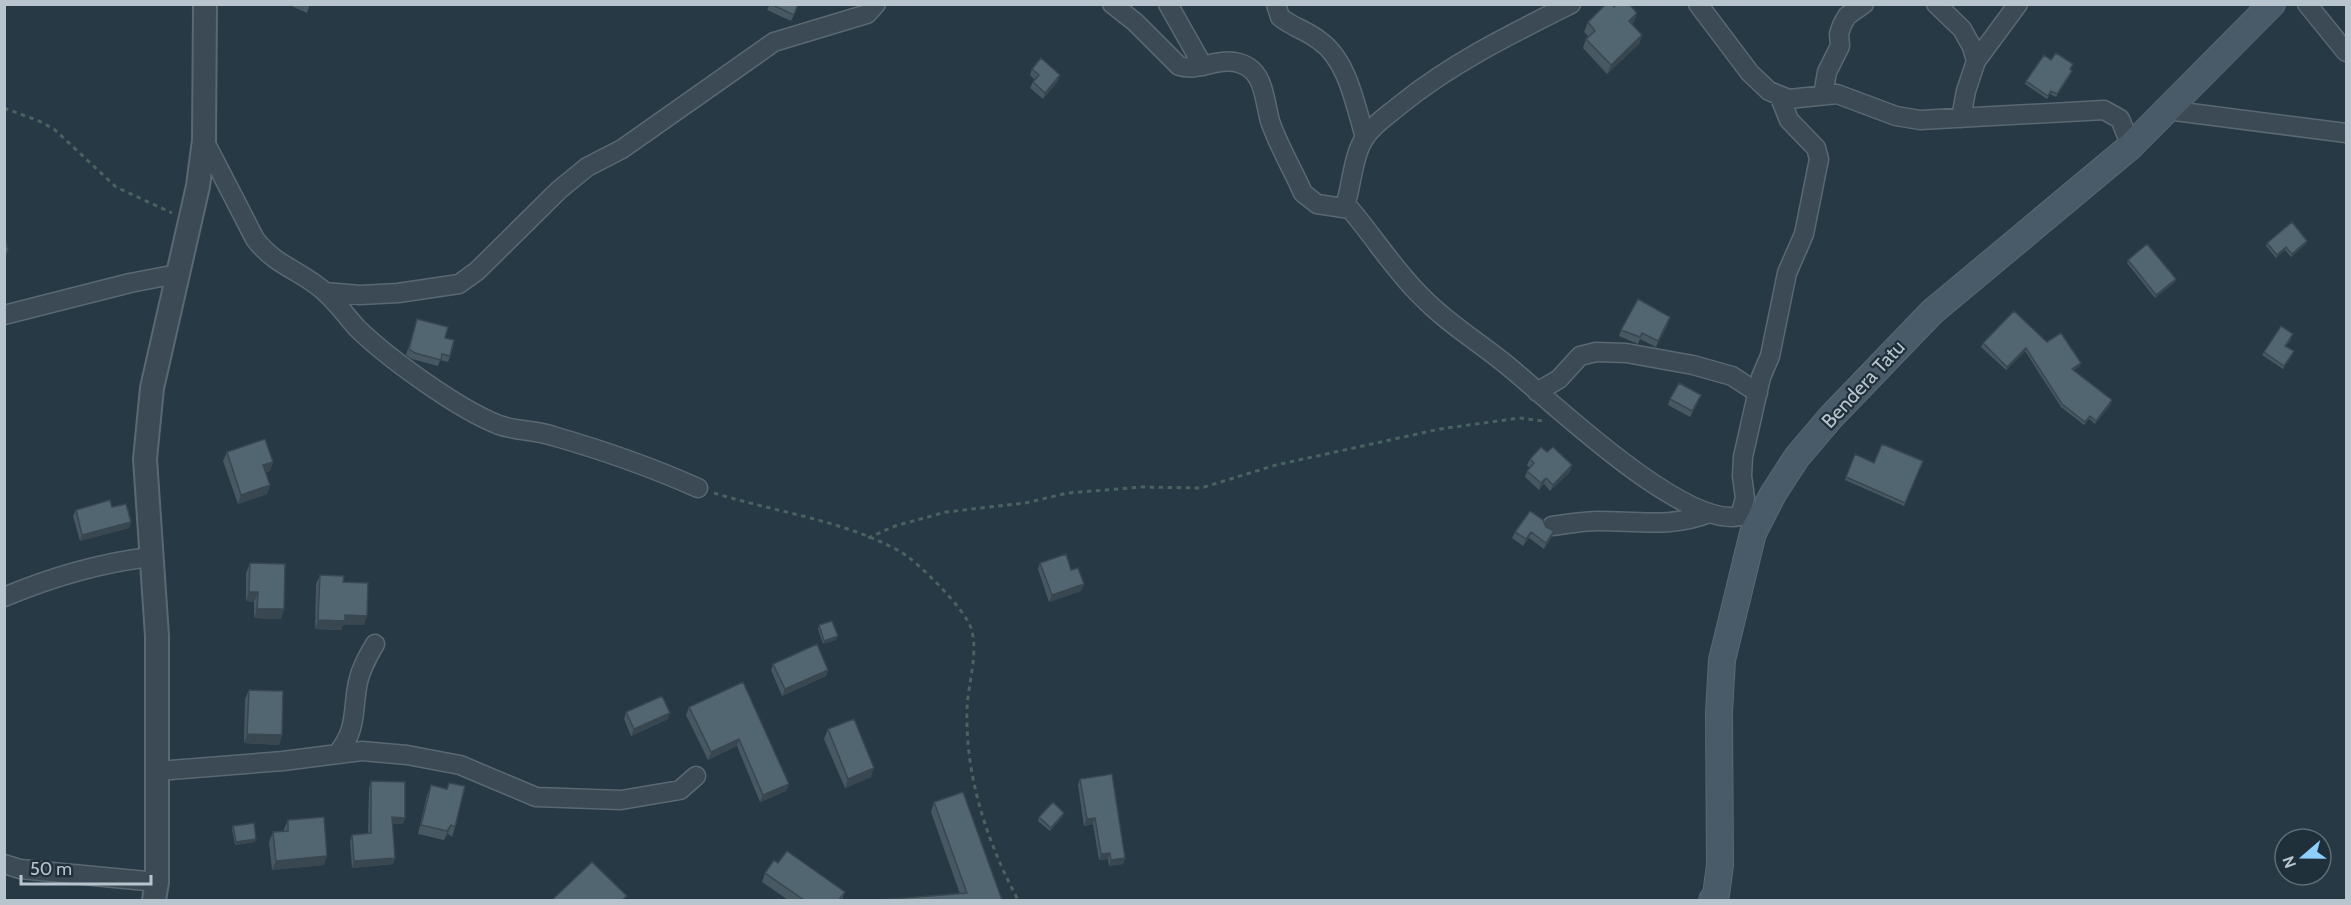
<svg xmlns="http://www.w3.org/2000/svg" width="2351" height="905" font-family="Cabin,sans-serif">
	<rect width="100%" height="100%" fill="#263945"/>
	<g fill="none" stroke-linecap="round" stroke-linejoin="round">
		<g stroke="#5a6872" stroke-width="21">
			<path id="minor" d="M1112,4L1135,22L1179,66C1199,72 1218,57 1239,63C1265,70 1264,100 1270,121C1278,145 1293,170 1303,193L1317,204L1350,209C1375,238 1394,270 1422,297C1450,326 1484,345 1514,371C1556,406 1685,529 1740,516L1745,498L1742,476L1743,457L1761,377L1770,356L1787,273L1804,234L1819,159L1816,148L1789,120L1779,95
				M1168,4L1203,66
				M1276,4L1280,17C1292,27 1308,31 1320,41C1348,61 1355,105 1365,137
				M1698,4L1750,73L1769,91L1789,99L1837,94L1896,116L1920,120L2104,110L2120,119L2131,146
				M1936,4L1962,29L1972,47L1976,61L1966,91L1961,118
				M2307,4L2346,52
				M1976,61L2018,4
				M1823,95L1827,72L1840,46L1839,34L1842,25L1847,16L1864,4
				M2167,110L2346,133
				M204,140L255,239C277,268 304,271 327,294C338,304 347,317 357,328C389,359 458,409 499,425C516,431 536,430 553,436C602,450 651,467 698,488
				M1345,206C1352,185 1353,153 1366,136C1374,124 1388,115 1400,105C1452,63 1511,34 1571,4
				M325,292L360,295L398,293L459,284L477,271L559,190L587,167L622,149L774,42L867,14L876,4
				M4,315L130,283L177,274
				M1537,392L1559,379L1580,356L1596,352L1626,353L1693,365L1732,376L1758,393
				M1552,526C1567,524 1583,521 1598,521C1636,521 1673,528 1709,513
				M4,597C52,577 99,563 150,557
				M338,753C358,727 352,711 358,682C361,668 368,656 375,644
				M158,771L283,761L362,751L407,755L460,765L536,797L621,800L680,790L696,776
				M4,864L20,869L157,882"/>
		</g>
		<g stroke="#5a6872" stroke-width="26">
			<path id="tertiary" d="M154,900L157,882V636L145,459L152,388L198,186L204,140L205,4"/>
		</g>
		<g stroke="#5a6872" stroke-width="28">
			<path id="secondary" d="M1712,900L1716,895L1720,865L1719,713L1722,660L1753,533L1773,494L1797,457L1831,417L1932,312L2131,146L2272,4"/>
		</g>
		<path stroke="#496361" stroke-width="3" stroke-dasharray="4.5 4.5" stroke-linecap="butt" d="M4,108L39,121L54,129L116,187L172,213
			M714,493C775,512 844,520 901,552C918,562 965,609 971,628C979,652 968,683 967,709C965,776 987,842 1018,900
			M868,538L895,526L946,512L1025,503L1068,493L1142,487L1201,488L1276,465L1440,429L1519,418L1544,421"/>
		<use href="#minor" stroke="#3b4a54" stroke-width="18"/>
		<use href="#tertiary" stroke="#3b4a54" stroke-width="22"/>
		<use href="#secondary" stroke="#495a68" stroke-width="26"/>
	</g>
	<path fill="#475862" d="M287,4H310L307,13Z
		M770,4H799L791,21L767,10Z
		M1614,7L1637,13L1634,22L1632,24L1642,35L1639,44L1607,74L1583,48L1586,39L1589,37L1584,32L1588,22Z
		M2051,60L2073,64L2071,69V74L2056,97L2050,94L2047,99L2025,84L2026,81Z
		M1032,69L1060,75L1058,81L1043,99L1030,88L1033,82L1035,80L1030,75Z
		M2267,243L2306,244L2291,257L2285,250L2276,258L2266,246Z
		M2128,260L2176,279L2175,282L2155,298L2127,263Z
		M417,319L445,338L450,356L448,362L440,360L438,366L412,359L406,355Z
		M1668,324L1656,347L1640,339L1638,344L1619,336L1621,330Z
		M2292,338L2286,346L2293,354L2283,369L2262,355L2264,352Z
		M2047,342L2080,366L2074,370L2111,404L2095,424L2089,419L2084,425L2061,407L2025,351L2006,370L1981,347L1983,343Z
		M1670,399L1698,402L1690,417L1668,405Z
		M227,452L273,462L270,471L266,472L270,485L267,494L238,504L223,461Z
		M1547,452L1572,465L1570,472L1550,491L1544,484L1539,490L1525,477L1527,471L1530,468L1527,465L1530,459Z
		M1855,454L1874,463L1923,461L1904,506L1845,480Z
		M112,507L131,522L129,528L80,541L73,516L76,510Z
		M1546,527L1552,537L1544,549L1529,538L1523,546L1512,538L1515,532Z
		M250,563L284,609L281,619L254,618V602L246,601V573Z
		M1040,563L1071,570L1084,584L1081,591L1049,602L1038,569Z
		M320,575L343,582L364,625H343L341,630L315,629L316,584Z
		M819,625L836,640L823,644L818,629Z
		M773,664L828,670L826,676L782,696L771,670Z
		M743,682L789,784L786,791L760,802L737,746L708,760L686,715L689,707Z
		M249,690L282,735L279,745L244,743L245,699Z
		M626,712L668,719L631,736L624,719Z
		M828,729L871,777L845,788L824,739Z
		M1080,779L1125,858L1123,864L1109,866L1108,859L1099,860L1093,824L1084,826L1078,785Z
		M371,781L405,818L403,824H392L395,858L393,864L352,868L350,841L352,835L368,833L369,788Z
		M449,783L455,827L452,837L448,834L444,840L418,834L427,795L431,785L446,789Z
		M934,802L1002,900L960,894L931,812Z
		M1063,816L1050,831L1038,821L1039,817Z
		M288,820L324,865L272,870L269,842L273,832L284,831V829Z
		M233,826L256,839L255,842L235,845L232,829Z
		M778,863L845,892L842,900H788L762,882L765,873Z"/>
	<path fill="#394750" d="M1637,13L1634,22L1625,30L1629,21Z
		M1642,35L1639,44L1607,74L1611,65Z
		M1060,75L1058,81L1043,99L1045,93Z
		M2307,241L2306,244L2291,257L2292,254Z
		M2286,247L2285,250L2276,258L2277,255Z
		M8,251L5,260H4V252Z
		M2176,279L2175,282L2155,298L2156,295Z
		M1670,317L1668,324L1656,347L1658,341Z
		M2026,348L2025,351L2006,370L2007,367Z
		M2081,363L2080,366L2071,372L2072,369Z
		M2112,400L2111,404L2095,424L2096,421Z
		M273,462L270,471L260,475L263,465Z
		M1572,465L1570,472L1550,491L1553,485Z
		M1546,478L1544,484L1539,490L1541,483Z
		M270,485L267,494L238,504L241,495Z
		M131,522L129,528L80,541L82,535Z
		M1554,531L1552,537L1544,549L1546,543Z
		M1531,532L1529,538L1523,546L1526,539Z
		M1084,584L1081,591L1049,602L1052,595Z
		M249,592H258L254,602L246,601Z
		M257,609H284L281,619L254,618Z
		M345,615L367,616L364,625H343L341,630L315,629L318,620Z
		M838,636L836,640L823,644L824,641Z
		M828,670L826,676L782,696L785,689Z
		M670,713L668,719L631,736L634,729Z
		M247,734L282,735L279,745L244,743Z
		M739,739L737,746L708,760L711,752Z
		M874,768L871,777L845,788L848,779Z
		M789,784L786,791L760,802L763,795Z
		M1064,813L1063,816L1050,831L1051,828Z
		M392,817L405,818L403,824H389Z
		M1095,818L1093,824L1084,826L1087,819Z
		M451,825L448,834L444,840L447,831Z
		M256,839L255,842L235,845L236,842Z
		M1110,853L1108,859L1099,860L1101,854Z
		M327,856L324,865L272,870L276,861Z
		M395,858L393,864L352,868L354,861Z
		M1125,858L1123,864L1109,866L1111,860Z"/>
	<path fill="#526672" stroke="#394750" stroke-width="1.5" d="M771,4H798L794,15Z
		M1606,4H1612L1614,7L1616,4H1629L1637,13L1629,21L1642,35L1611,65L1586,39L1595,31L1588,22Z
		M2056,53L2073,64L2070,69L2072,71L2057,94L2051,91L2048,96L2026,81L2044,55L2051,60Z
		M1041,58L1060,75L1045,93L1033,82L1039,75L1032,69Z
		M2292,222L2307,241L2292,254L2286,247L2277,255L2267,243Z
		M4,233L8,251L4,252Z
		M2147,244L2176,279L2156,295L2128,260Z
		M1638,299L1670,317L1658,341L1642,333L1640,337L1621,330Z
		M2014,311L2047,342L2061,333L2081,363L2072,369L2112,400L2096,421L2090,416L2085,422L2062,404L2026,348L2007,367L1983,343Z
		M417,319L448,327L445,338L454,340L450,356L442,354L441,360L415,353L409,349Z
		M2281,326L2293,334L2285,346L2294,351L2284,366L2264,352Z
		M1679,383L1701,395L1692,411L1670,399Z
		M265,439L273,462L263,465L270,485L241,495L227,452Z
		M1882,444L1923,461L1905,503L1846,477L1855,454L1874,463Z
		M1541,447L1547,452L1553,447L1572,465L1553,485L1546,478L1541,483L1527,471L1534,463L1530,459Z
		M110,500L112,507L126,504L131,522L82,535L76,510Z
		M1530,511L1543,520L1546,527L1554,531L1546,543L1531,532L1526,539L1515,532Z
		M1066,554L1071,570L1078,568L1084,584L1052,595L1040,563Z
		M250,563L285,564L284,609H257L258,592H249Z
		M320,575L344,576L343,582L368,583L367,616L345,615V621L318,620Z
		M832,621L838,636L824,641L819,625Z
		M817,644L828,670L785,689L773,664Z
		M743,682L789,784L763,795L739,739L711,752L689,707Z
		M249,690L283,691L282,735L247,734Z
		M662,696L670,713L634,729L626,712Z
		M854,719L874,768L848,779L828,729Z
		M1112,774L1125,858L1111,860L1110,853L1101,854L1095,818L1087,819L1080,779Z
		M371,781L405,782V818L392,817L395,858L354,861L352,835L371,833Z
		M449,783L465,786L455,827L451,825L447,831L421,825L431,785L447,789Z
		M963,792L1002,900H879L967,893L934,802Z
		M1053,802L1064,813L1051,828L1039,817Z
		M324,817L327,856L276,861L273,832L288,831V820Z
		M254,823L256,839L236,842L233,826Z
		M787,851L845,892L839,900H804L765,873L774,860L778,863Z
		M592,862L627,896L622,900H552Z"/>
	<g text-anchor="middle" dominant-baseline="central" stroke-width="4.5" stroke-linejoin="round" paint-order="stroke">
		<g font-size="20" fill="#b9c5ce" stroke="#1f303a">
			<text transform="translate(1863 384) rotate(-47)">Bendera Tatu</text>
		</g>
	</g>
	<rect width="2351" height="905" fill="none" stroke="#b9c5ce" stroke-width="12"/>
	<g transform="translate(2303 857) rotate(250)"><circle r="28" fill="#1f303a" stroke="#5d6c75" stroke-width="1.5"/>
	<path d="M0-4.5L10 22L0 15L-10 22Z" fill="#8fcffd"/>
	<text y="-9" font-size="16" font-weight="bold" text-anchor="middle" fill="#b9c5ce">N</text>
	</g>
	<path d="M21 875v9h130v-9" fill="none" stroke="#b9c5ce" stroke-width="3"/>
	<text x="30" y="875" font-size="18" fill="#b9c5ce" stroke="#1f303a" stroke-width="4.5" paint-order="stroke">50 m</text>
</svg>
